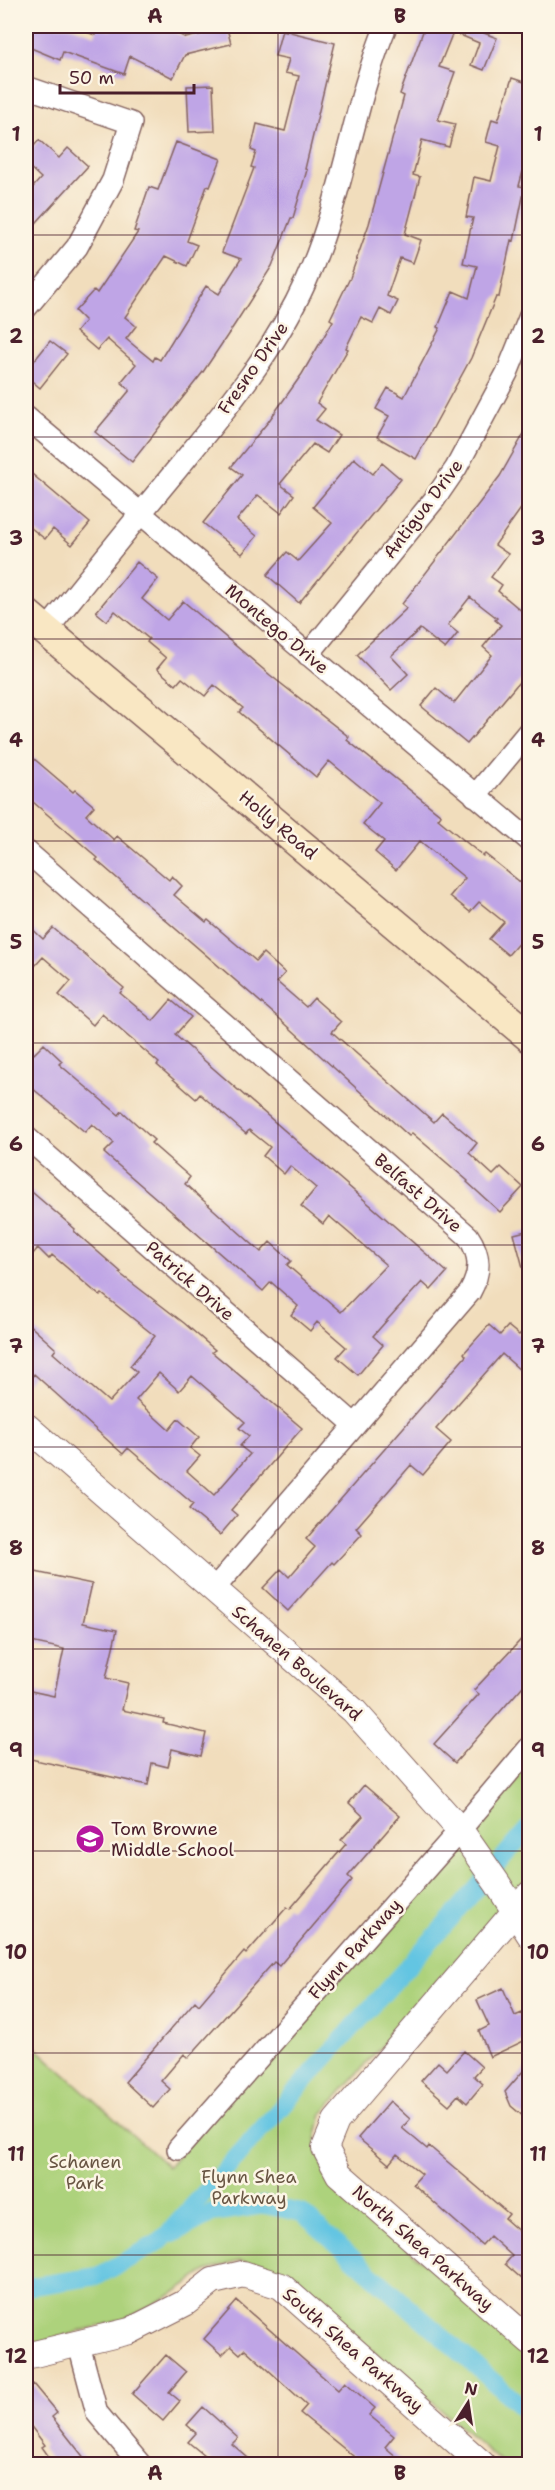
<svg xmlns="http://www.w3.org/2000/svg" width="555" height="2490" font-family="'Shantell Sans',sans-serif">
	<rect width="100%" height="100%" fill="#fcf5e5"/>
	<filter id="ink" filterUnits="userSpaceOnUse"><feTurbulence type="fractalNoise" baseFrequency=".0167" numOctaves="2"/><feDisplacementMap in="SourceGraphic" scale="12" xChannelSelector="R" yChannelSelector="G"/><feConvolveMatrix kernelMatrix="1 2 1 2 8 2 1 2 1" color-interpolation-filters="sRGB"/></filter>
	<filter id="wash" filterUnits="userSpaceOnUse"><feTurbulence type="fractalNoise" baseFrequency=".008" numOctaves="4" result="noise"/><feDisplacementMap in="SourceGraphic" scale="24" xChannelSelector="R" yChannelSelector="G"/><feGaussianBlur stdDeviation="1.35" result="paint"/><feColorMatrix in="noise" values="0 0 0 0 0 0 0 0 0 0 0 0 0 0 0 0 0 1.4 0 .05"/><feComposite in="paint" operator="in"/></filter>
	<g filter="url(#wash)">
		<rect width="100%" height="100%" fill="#f1ddbc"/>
		<path fill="#add27b" stroke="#7c7853" stroke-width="1.5" d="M529,1753V1877L322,2114L316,2139L327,2178L529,2355V2464H503L288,2276L264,2264L239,2261L206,2271L169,2296L122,2320L26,2346V2039L168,2167Z"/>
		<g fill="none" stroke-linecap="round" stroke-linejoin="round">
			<path stroke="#64c5e2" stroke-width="18" d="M173,2234L212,2213L265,2205L302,2213L530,2414
				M26,2287L98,2276L161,2241L453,1916L530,1826"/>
		</g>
		<g id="blocks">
			<path fill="#bfa5e6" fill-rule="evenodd" d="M28,26H70L95,35L98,26L111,31L112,26H162L186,38L227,28L231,44L185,55L173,78L130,56L124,74L63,52L60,60L26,46Z
				M425,26H487L484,33L497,38L484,70L471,65L479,43L453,32L439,67L455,72L438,120L455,124L449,147L422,140L413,175L420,177L405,234L421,240L413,263L400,258L387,296L398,301L391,315L380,309L373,323L361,317L346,348L348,349L317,403L325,409L316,420L339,435L327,453L313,444L280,484L294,495L281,513L258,495L237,520L257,536L242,554L203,523L242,475L231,467L268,422L302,374L333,321L330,319L350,278L369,224L404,96L400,94Z
				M282,30L335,43L305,169L307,170L293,218H291L272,266L235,324L203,372L132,462L95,432L130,390L121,382L136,364L107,339L97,350L76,332L85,321L75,311L94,290L97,293L138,232L134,231L149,187L158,190L176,142L221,159L210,187L207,186L187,241L197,245L187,266L166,256L125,317L136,326L126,339L153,361L155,357L160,360L206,286L219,294L241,259L222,252L254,168L251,167L256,152L251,150L257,124L285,131L299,76L285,73L289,59L275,56Z
				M512,78L530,84V146L519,186L525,187L514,241L511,240L499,297H496L471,358L416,459L377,437L389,416L376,409L388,388L404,397L440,328L438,327L453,291L469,298L477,266L463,263L473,218L466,217L474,177L491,181L500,146L486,142L492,119L498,121Z
				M213,85L215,131L189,132L187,86Z
				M39,140L59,158L68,148L88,166L26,234V195L41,178L26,164V155Z
				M50,341L67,354L40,388L26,376V371Z
				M530,423V496L495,545L508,554L491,577L502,585L498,591L530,618V669L467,744L421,706L436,688L454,703L492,655L483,647L501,625L495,620L497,618L470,597L448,625L458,633L445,649L420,629L391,656L408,674L391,690L357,655L407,608L402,604L500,476Z
				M354,458L373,474L382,463L401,479L299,603L267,575L287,552L298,561L332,523L313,507Z
				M26,469L90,523L72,545L53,529L45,539L26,524Z
				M137,562L158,579L142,599L167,620L183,601L270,675L349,737L347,740L441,815L438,819L483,856L485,854L525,886L522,889L530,896V930L508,955L489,939L504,922L479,902L470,912L450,896L465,878L420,841L396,870L375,852L384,841L363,824L380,803L329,761L316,777L239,712L243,708L214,685L205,696L182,678L176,685L157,669L166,658L147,642L149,639L115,611L107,621L96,612Z
				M32,757L73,792L75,790L94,806L86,815L114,840L117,836L169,880L172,876L182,886L174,895L206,922L208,920L256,961L263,953L285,973L277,982L306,1007L314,998L341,1022L332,1032L434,1122L442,1113L477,1143L469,1153L493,1175L501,1167L523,1187L500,1212L467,1182L468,1181L412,1133L409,1136L280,1019L96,860L98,858L26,796V764Z
				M26,923L43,939L53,928L124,988L120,993L153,1021L171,1000L191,1017L175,1035L447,1272L431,1290L422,1282L397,1309L373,1336L383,1345L358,1375L337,1357L346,1347L317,1322L310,1331L291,1315L298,1306L271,1282L263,1291L104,1153L114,1143L92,1124L85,1132L26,1083V1046L34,1054L44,1044L62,1061L59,1064L119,1115L122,1111L154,1140L151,1143L190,1177L185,1184L261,1252L270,1242L291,1261L287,1265L341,1312L386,1265L329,1216L323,1224L301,1206L316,1188L290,1166L284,1174L263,1156L270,1147L249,1130L246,1134L200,1094L196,1099L157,1065L159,1063L102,1014L93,1025L59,995L71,981L43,957L34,967L26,960Z
				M26,1187L75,1229L74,1231L121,1272L119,1273L184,1323L215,1350L212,1352L302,1428L231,1510L237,1515L220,1535L189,1509L193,1504L128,1448L123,1454L34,1374L26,1384V1322L56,1349L53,1353L109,1402L137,1372L130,1366L155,1336L102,1294L100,1296L52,1255L49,1259L38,1248L26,1262ZM159,1373L179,1391L192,1376L245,1422L239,1428L249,1436L240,1446L250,1454L214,1495L187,1471L200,1456L190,1448L199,1437L178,1419L169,1430L136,1400Z
				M530,1230V1274L525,1275L514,1234Z
				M530,1324V1379L502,1354L436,1429L451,1442L423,1475L411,1465L356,1528L362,1534L334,1564L332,1562L288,1611L263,1588L281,1569L289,1577L315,1547L306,1539L466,1356L464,1353L489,1325L500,1335L508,1326L519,1335Z
				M26,1570L92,1584L83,1623L117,1630L106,1678L128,1683L122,1710L164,1719L163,1723L206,1733L201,1756L172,1749L168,1767L152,1763L148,1785L26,1758V1690L54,1696L64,1649L26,1641Z
				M530,1630V1678L455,1763L434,1744L479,1694L474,1690Z
				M364,1785L400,1816L348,1876L352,1880L279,1966L274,1962L188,2058L184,2054L161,2081L170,2089L153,2108L125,2082L195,2001L199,2005L244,1952L246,1954L287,1907L290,1909L346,1844L341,1840L363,1816L349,1803Z
				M503,1988L515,2016L522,2013L530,2030V2038L490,2057L479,2031L489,2026L477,2000Z
				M464,2051L482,2067L474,2076L483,2084L467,2103L458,2095L449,2105L421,2081L438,2062L447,2070Z
				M530,2063V2122L511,2106L505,2092Z
				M390,2101L410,2119L402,2128L427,2149L429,2146L509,2214L505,2219L530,2241V2286L505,2264L512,2256L490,2236L482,2245L413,2184L422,2174L397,2154L389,2164L358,2138Z
				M237,2301L338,2390L345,2382L375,2408L369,2415L394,2436L385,2447L405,2464H363L300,2413L307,2405L245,2349L240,2354L231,2346L222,2355L204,2339Z
				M166,2355L186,2372L169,2392L180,2401L163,2421L132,2394Z
				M33,2384L57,2413L52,2417L89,2464H54L42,2447L45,2445L26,2420V2390Z
				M203,2407L238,2438L232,2444L255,2464H215L188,2442L196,2433L187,2425Z"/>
		</g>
	</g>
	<g filter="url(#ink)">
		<use href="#blocks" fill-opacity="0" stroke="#84625e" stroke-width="1.5"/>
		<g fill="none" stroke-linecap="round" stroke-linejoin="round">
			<g stroke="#84625e" stroke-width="24">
				<path id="minor" d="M26,87L131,123L113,180L77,247L26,308
					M26,417L530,841
					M46,631C90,576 133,522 178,468C226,409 274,352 306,281C343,199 352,108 386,26
					M308,655L434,500L456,468L507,373L530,316
					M475,796L530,730
					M26,851L468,1236C481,1255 481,1272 470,1292L213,1590
					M26,1137L355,1425
					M178,2149L460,1830L530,1747
					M79,2345L97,2413L140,2464"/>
			</g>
			<g stroke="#84625e" stroke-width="28">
				<path id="tertiary" d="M26,1426L354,1711L460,1830L497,1883L530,1935
					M530,1894L336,2121L325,2148L339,2174L530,2341
					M26,2356L130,2331L185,2303L213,2281L243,2274L281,2286L482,2464"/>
			</g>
			<g stroke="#84625e" stroke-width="33">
				<path id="secondary" d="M26,614L530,1037"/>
			</g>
			<use href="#minor" stroke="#fff" stroke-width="21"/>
			<use href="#tertiary" stroke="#fff" stroke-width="26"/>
			<use href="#secondary" stroke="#f9e7c3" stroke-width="30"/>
		</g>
	</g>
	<path fill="none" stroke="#4a1f2b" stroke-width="1.5" stroke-opacity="0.55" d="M278,26V2464M26,235H530M26,437H530M26,639H530M26,841H530M26,1043H530M26,1245H530M26,1447H530M26,1649H530M26,1851H530M26,2053H530M26,2255H530"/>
	<defs>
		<g id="school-disc" transform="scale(1.5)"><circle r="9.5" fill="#b5179e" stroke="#fcf5e5"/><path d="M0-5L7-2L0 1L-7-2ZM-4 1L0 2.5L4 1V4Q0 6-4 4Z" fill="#fff"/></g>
	</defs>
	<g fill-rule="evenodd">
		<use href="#school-disc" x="90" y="1839"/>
	</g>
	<g text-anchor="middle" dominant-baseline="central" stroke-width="5" stroke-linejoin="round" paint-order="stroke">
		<g font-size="18" fill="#4a1f2b" stroke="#fcf5e5">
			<text transform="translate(253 368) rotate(-55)">Fresno Drive</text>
			<text transform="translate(423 509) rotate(-53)">Antigua Drive</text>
			<text transform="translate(277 629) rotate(40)">Montego Drive</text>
			<text transform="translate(278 825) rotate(40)">Holly Road</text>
			<text transform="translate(418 1193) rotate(41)">Belfast Drive</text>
			<text transform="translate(190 1281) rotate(41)">Patrick Drive</text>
			<text transform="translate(297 1663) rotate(41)">Schanen Boulevard</text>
			<text transform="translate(355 1949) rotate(-48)">Flynn Parkway</text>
			<text transform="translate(423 2248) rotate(41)">North Shea Parkway</text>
			<text transform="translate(353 2350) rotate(41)">South Shea Parkway</text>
		</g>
		<g font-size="18" fill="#4a1f2b" stroke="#fcf5e5" text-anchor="start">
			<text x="111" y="1829">Tom Browne<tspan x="111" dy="21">Middle School</tspan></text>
		</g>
		<g font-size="18" fill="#685543" stroke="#fcf5e5">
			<text x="85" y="2162">Schanen<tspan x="85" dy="21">Park</tspan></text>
			<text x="249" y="2177">Flynn Shea<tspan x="249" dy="21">Parkway</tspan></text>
		</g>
	</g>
	<rect width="555" height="2490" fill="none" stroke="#fcf5e5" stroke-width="66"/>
	<g transform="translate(468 2403) rotate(12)" stroke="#fcf5e5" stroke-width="4.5" paint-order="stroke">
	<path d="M0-4.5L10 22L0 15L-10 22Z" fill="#4a1f2b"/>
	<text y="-9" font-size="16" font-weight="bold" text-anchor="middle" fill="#4a1f2b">N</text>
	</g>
	<path d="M60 84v9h134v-9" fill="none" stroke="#4a1f2b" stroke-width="3"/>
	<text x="69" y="84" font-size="18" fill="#4a1f2b" stroke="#fcf5e5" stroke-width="4.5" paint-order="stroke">50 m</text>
	<rect x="33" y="33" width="489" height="2424" fill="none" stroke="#4a1f2b" stroke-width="2"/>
	<g font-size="20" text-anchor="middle" font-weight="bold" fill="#4a1f2b">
		<text x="155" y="23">A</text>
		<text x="400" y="23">B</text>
		<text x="16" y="141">1</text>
		<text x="538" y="141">1</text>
		<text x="16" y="343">2</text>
		<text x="538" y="343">2</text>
		<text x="16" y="545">3</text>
		<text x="538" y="545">3</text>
		<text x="16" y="747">4</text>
		<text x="538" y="747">4</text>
		<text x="16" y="949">5</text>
		<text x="538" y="949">5</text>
		<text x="16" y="1151">6</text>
		<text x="538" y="1151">6</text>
		<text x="16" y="1353">7</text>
		<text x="538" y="1353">7</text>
		<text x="16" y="1555">8</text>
		<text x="538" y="1555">8</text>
		<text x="16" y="1757">9</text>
		<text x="538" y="1757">9</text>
		<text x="16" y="1959">10</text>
		<text x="538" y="1959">10</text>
		<text x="16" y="2161">11</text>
		<text x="538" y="2161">11</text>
		<text x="16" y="2363">12</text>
		<text x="538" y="2363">12</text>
		<text x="155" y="2480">A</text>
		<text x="400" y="2480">B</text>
	</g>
</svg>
